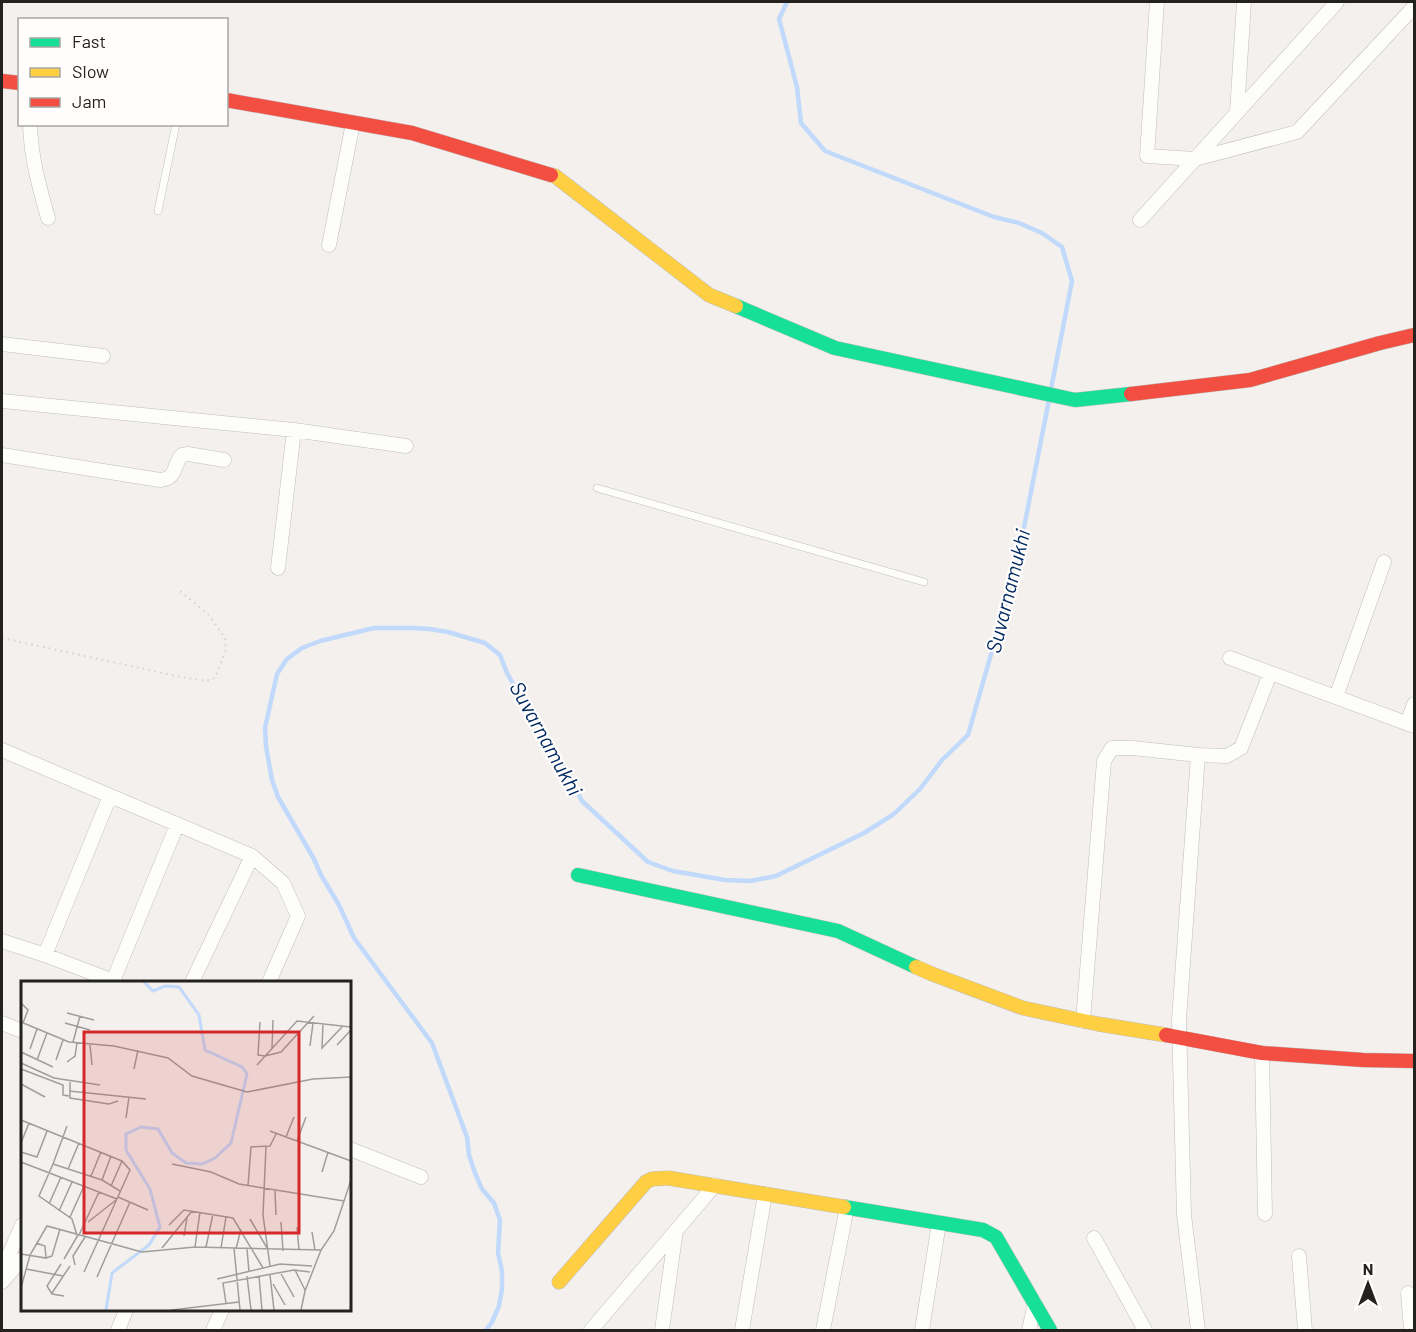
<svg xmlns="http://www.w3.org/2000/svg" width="1416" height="1332" font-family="Barlow,sans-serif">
	<rect width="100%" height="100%" fill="#f3f0ee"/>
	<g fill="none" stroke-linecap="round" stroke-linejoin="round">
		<path stroke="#c1d9fa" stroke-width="4.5" d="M787,2L779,19L797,87L801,123L825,151L994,217L1019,223L1042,233L1062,247L1072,281L1051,389
			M486,1330L492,1322L499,1306L502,1289V1271L498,1253L500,1220L494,1203L482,1189L475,1173L469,1155L467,1137L432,1043L354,938L339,905L321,875L314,859L278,797L272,780L266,746L265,728L277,674L287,659L302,648L320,641L374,628H412L430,629L448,632L485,643L500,655L507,673L516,689L538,721L582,801L648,862L673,871L725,880L750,881L776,876L864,833L894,814L920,789L942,760L968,735L1017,563L1049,400"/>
		<g stroke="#c0bebc" stroke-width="8">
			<path id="lane" d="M158,211L176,124
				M597,488L924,582"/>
		</g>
		<g stroke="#c0bebc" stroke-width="15">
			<path id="street" d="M1157,2L1147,156L1195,159L1297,132L1414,7
				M1237,112L1244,2
				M30,124C31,158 39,186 48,218
				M1140,220L1337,2
				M329,245L353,123
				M2,344L103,356
				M2,401L294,430L406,446
				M2,455L160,480C178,478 172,466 182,455L188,454L224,460
				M278,568L294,430
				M1230,658L1414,726
				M1336,697L1384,562
				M1407,724L1414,704
				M2,750L252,856L283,883L298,916L269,982
				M2,941L45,955L116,982
				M45,955L110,796
				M113,981L177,825
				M192,982L252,856
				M1083,1021L1104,761L1112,748H1133L1198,755L1227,756L1241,748L1270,674
				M2,1023L22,1031
				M1262,1053L1265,1214
				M350,1149L421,1177
				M1094,1238L1145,1330
				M1299,1256L1305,1330
				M2,1271L22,1225
				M2,1282L22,1259
				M1408,1293L1411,1330
				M118,1330L126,1310
				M213,1330L222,1310
				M591,1330L715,1185
				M662,1330L676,1230
				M742,1330L765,1194
				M823,1330L847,1207
				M922,1330L939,1223
				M1029,1330L1035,1303
				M1198,1330L1184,1215L1179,1019L1198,755"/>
		</g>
		<g stroke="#c0bebc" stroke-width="15">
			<path id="fast" d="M736,306L835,348L1075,400L1131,394
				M578,875L838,931L916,967
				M844,1207L983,1230L996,1237L1050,1330"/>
		</g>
		<g stroke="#c0bebc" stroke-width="15">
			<path id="slow" d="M551,175L555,176L709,295L736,306
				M916,967L932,974L1023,1008L1098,1024L1166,1035
				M559,1282L646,1182L652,1179L668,1178L844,1207"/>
		</g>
		<g stroke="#c0bebc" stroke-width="15">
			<path id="jam" d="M2,81L20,83
				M226,100L412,133L551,175
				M1131,394L1250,380L1380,343L1414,335
				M1166,1035L1262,1053L1363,1060L1414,1061"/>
		</g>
		<path stroke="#d3d2d2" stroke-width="2" stroke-dasharray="1.5 4.5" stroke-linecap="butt" d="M2,638L176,676L206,681L215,678L226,650L225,638L208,614L180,591"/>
		<use href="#lane" stroke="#fdfdfc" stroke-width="7"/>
		<use href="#street" stroke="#fdfdfc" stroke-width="14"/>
		<use href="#fast" stroke="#16e098" stroke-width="14"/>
		<use href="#slow" stroke="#ffcf43" stroke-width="14"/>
		<use href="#jam" stroke="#f24e42" stroke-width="14"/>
	</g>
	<g text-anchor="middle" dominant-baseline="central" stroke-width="4.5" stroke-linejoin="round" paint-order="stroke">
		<g font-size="21" font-style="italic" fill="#002a61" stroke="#fffefd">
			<text transform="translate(1007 591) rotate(-76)">Suvarnamukhi</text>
			<text transform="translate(547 738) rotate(61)">Suvarnamukhi</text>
		</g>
	</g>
	<g transform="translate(21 981)">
		<rect width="330" height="330" fill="#f3f0ee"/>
		<path fill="none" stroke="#c1d9fa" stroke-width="3" d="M85,329L91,292L128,264L139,246L129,208L105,169V153L120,146L137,148L151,172L165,182L181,183L194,177L210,162L226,93L221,86L184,69L178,34L158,6L144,5L132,10L123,1"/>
		<path fill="none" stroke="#a09e9c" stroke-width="1.5" d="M0,22L7,29L2,42M46,32L73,39M0,41L48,61L93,65L147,77L171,95L226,111M239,41L237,74L244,75L260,71L293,35M44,42L69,49M302,43L301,67L321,46M52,61L59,35M69,64L71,84M316,64L330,49M289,65L292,42M251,67L252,39M9,68L16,48M0,71L32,86M16,79L26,52M35,79L42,59M46,81L54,75L56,62M0,82L33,97L79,104M236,84L276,40L330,46M0,88L42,104V114L48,115M113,88L117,69M49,101V117L88,123L97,120M0,103L24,116M48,110L125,118M226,111L292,98L330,96M105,137L108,116M0,139L101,180L109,189L63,291M46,145L32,183L81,199L99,210M249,150L330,180M265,156L273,136M276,160L285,136M0,162L8,142M245,165L242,234L249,285M0,171L16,176L26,150M0,181L96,218M32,183L18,215L51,238L56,254M151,183L190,191L218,203L323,220M47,188L58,162M301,191L307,171M70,195L80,171M81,199L90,175M90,205L101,180M227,205L230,166L249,165L255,153M254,210L255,234M97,216L127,229M28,223L40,196M38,230L51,201M49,236L63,205M229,238L246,267M67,241L95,219M260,241L262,270M148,244L163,229L212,237L242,287M276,246L278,269M291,251L294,269M58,254L78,211M163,255L166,237M174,266L179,231M185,266L192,233M141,267L171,230M200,267L205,236M213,267L219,329M215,268L220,248M226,268L228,291M0,273L25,277L24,265L15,262M25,277L31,275L39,248M43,278L57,254M40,283L26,305L31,313L43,315M54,284L52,275L64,256M5,288L42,295M274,289L284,309M259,291L273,316M249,294L253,329M226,295L230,329M238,295L241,329M76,296L109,221M196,298L259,283L291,285M252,303L264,324M0,307L9,274L26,245L121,271L174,266L300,269M31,312L49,285M205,322L202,302L273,289L289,291M151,329L218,321M280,329L284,310L300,269L313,250L330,199"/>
		<path fill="#d62828" fill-opacity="0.15" stroke="#d62828" stroke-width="3" d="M63,51H278V252H63Z"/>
		<rect width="330" height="330" fill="none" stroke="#242221" stroke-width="3"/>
	</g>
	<rect width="1416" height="1332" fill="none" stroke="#242221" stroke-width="6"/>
	<rect x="18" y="18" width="210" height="108" fill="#fffefd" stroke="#a7a6a5" stroke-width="1.5"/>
	<rect x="30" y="38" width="30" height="9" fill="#16e098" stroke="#a7a6a5" stroke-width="1.5"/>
	<text x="72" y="48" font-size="18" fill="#242221">Fast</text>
	<rect x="30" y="68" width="30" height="9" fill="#ffcf43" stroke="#a7a6a5" stroke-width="1.5"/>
	<text x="72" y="78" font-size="18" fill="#242221">Slow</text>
	<rect x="30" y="98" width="30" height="9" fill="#f24e42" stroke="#a7a6a5" stroke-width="1.5"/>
	<text x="72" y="108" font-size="18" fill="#242221">Jam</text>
	<g transform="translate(1368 1284)" stroke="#fffefd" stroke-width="4.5" paint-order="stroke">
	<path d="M0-4.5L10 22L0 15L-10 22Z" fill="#242221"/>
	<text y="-9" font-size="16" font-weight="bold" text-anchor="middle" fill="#242221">N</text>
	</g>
</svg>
